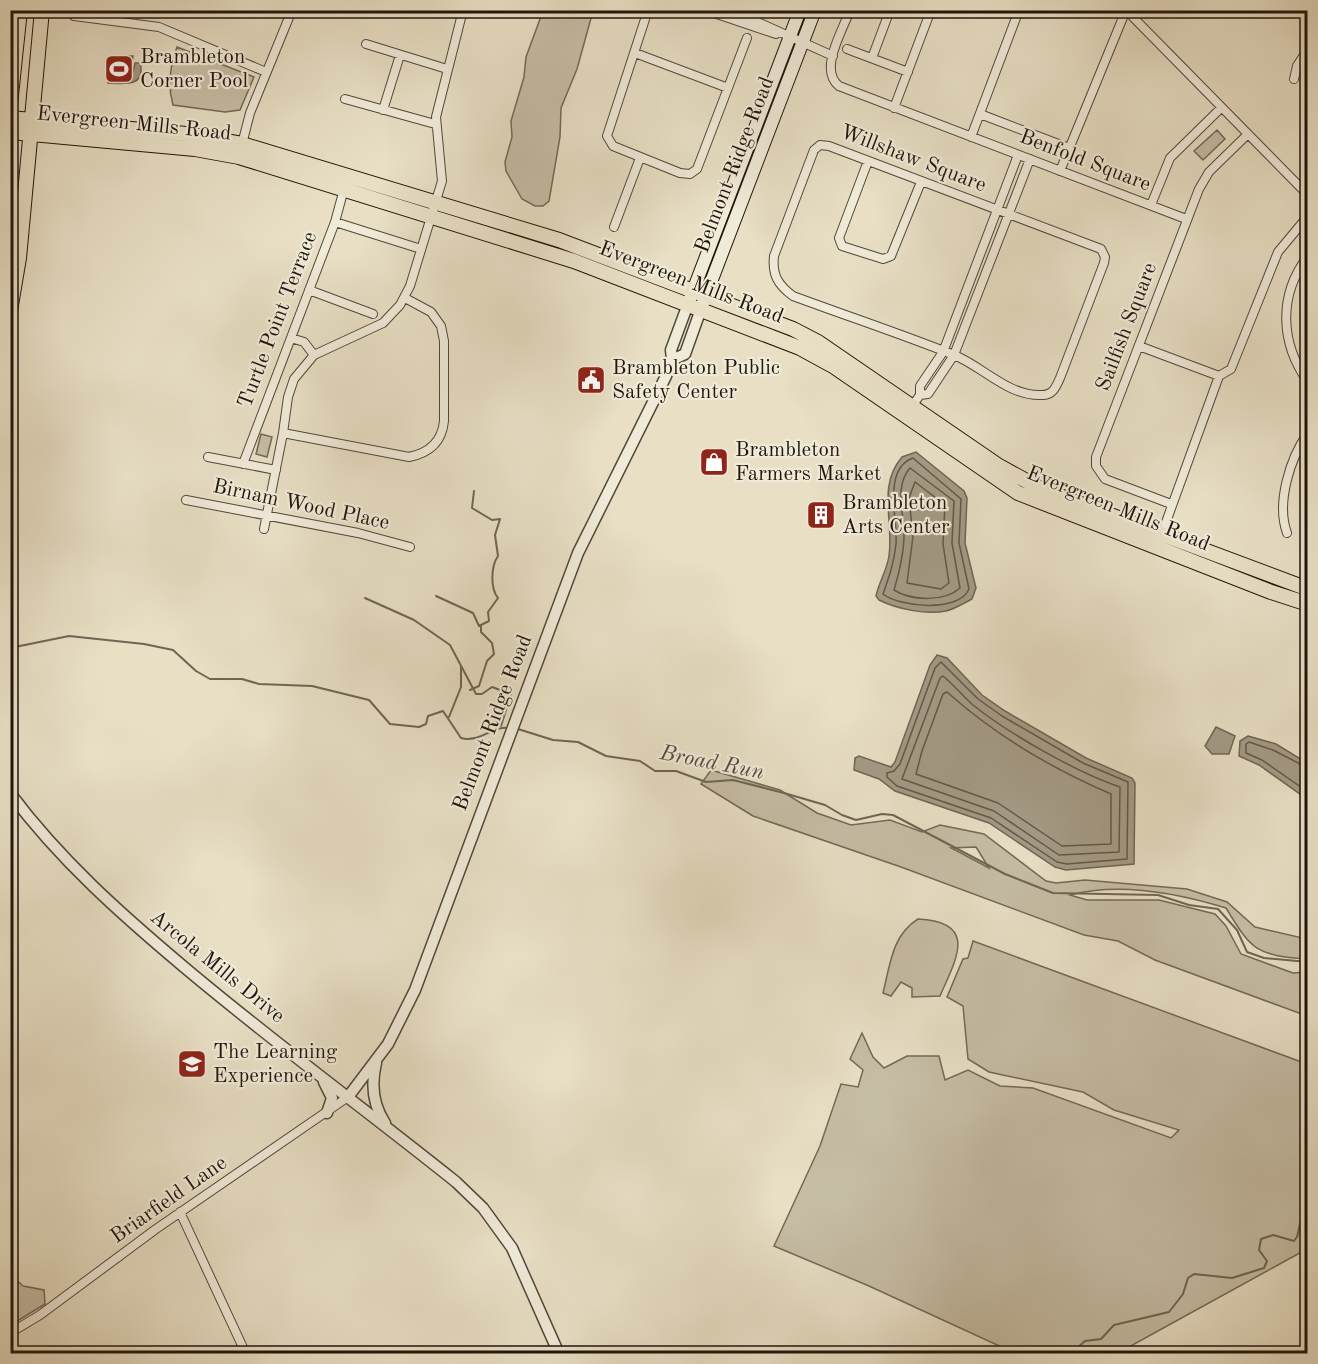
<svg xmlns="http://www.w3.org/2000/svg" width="1318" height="1364" font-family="'Old Standard TT',serif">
	<rect width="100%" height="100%" fill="#e8dfc5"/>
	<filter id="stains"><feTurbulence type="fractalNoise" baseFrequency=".00333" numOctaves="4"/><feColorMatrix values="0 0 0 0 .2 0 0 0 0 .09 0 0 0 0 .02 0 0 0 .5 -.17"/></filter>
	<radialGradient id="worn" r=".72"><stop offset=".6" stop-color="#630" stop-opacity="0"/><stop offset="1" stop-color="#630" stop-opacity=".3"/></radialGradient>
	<path fill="#c6bda5" stroke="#736958" stroke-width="1.5" fill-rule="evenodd" d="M543,11H593L577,69L561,108L560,137L549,201L543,206H535L522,199L506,171L505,162L512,137L511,121L524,77L526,57Z
		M177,47L254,77L240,110L225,112L173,105C167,85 170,66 177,47Z
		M1217,130L1225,139L1203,160L1194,151Z
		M261,434L272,437L267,457L256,454Z
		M711,770L780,790L817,813L851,825L890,820L922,832L940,825L984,834L1046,881L1056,883L1085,880L1187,889L1227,902L1255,927L1307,939V959C1256,955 1252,951 1226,908C1177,893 1119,882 1070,895L1087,900H1159L1215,914L1226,926L1241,954L1293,973L1307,972V1016L1155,960L1118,941L1084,935L901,867L753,816L701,784ZM976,847L989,868L951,848Z
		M918,919C979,922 956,959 940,996L912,997V988L901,982L891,996L883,993C890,965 892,935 918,919Z
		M973,941L1307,1064V1249L1118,1353L1021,1354L1008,1350L869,1286L774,1246L820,1146L841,1084L858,1087L863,1070L850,1059L862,1033L873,1057L884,1068L907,1056H939L945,1080L968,1070L1000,1086L1033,1088L1171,1138L1179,1130L1114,1110L1083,1092L989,1072L968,1059L963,1006L947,997L963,959L968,958Z
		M11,1275L23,1286L44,1290L45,1304L11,1325Z"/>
	<path fill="#a49a85" stroke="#6f6554" stroke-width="1.5" d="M111,56H133L130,73L133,72L135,63H140C146,87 125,84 108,83Z
		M916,452L964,491L967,498L965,543L976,588L972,599C964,603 955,609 946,611C926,615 897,609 879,600L876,596C879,582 887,570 889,556C894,520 877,486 902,457Z
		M937,655L947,658L982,695L1005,711L1086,758L1132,778L1135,783L1134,864L1066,870L1055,867L989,823L895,791L879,779L854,770L855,758L859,756L891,767L895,762L930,665Z
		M1216,727L1235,736L1229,754H1212L1205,746Z
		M1248,736L1276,744L1307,763V799L1259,765L1239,756L1240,741Z"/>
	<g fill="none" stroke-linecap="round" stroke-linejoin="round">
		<path stroke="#625848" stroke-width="1.5" d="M913,458L961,499L959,543L969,589C959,613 899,607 883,594C889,577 894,563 896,544C898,520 882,469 913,458Z
			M910,468L954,501L952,543L960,588C945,602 911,601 894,590C899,573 904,554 904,535C904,513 894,486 910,468Z
			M915,482L945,505L943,544L949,583L941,589L907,583L913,536L909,498Z
			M941,662L978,699L1002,716L1083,763L1128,782L1127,859L1067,864L1057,862L991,818L897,786L887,777V773L894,771L900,764L935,668Z
			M943,676C954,685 963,696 973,705C1009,734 1078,773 1120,787L1119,852L1059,855L994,811L902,779L940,678Z
			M947,692C995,735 1053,769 1111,794V844L1062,846L998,803L916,774L922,751L943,694Z
			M1308,768L1273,750L1249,742L1246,744V753L1262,760L1308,792"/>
		<path stroke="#6f6554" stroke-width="2" d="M436,596L473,613L479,626L489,621L488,612L498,598C490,588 491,566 498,556L495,535L500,519L492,520L472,508L474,491
			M365,598L414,620L450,645L476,694H482L492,687L511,694L501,726
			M10,648L69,636L144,644L173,650L196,671L210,679H242L259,684L312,686L369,700L390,724L419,727L426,724L428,716L443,711L461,738C480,743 491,726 509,728
			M470,690L479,686L487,661L494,654L492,643L481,632V626
			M449,717L461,687V666
			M518,729L553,740L578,742L606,756L640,761L655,771H676L706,782L733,780L784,793L825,805L842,815L856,820L882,814L893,815L1005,874L1053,893L1158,895L1189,905L1218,909L1237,930L1247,952L1264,958L1308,962
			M1070,1354L1085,1341L1101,1339L1114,1325L1169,1312L1183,1294L1188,1278L1194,1274L1232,1278L1264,1268L1267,1261L1259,1250L1261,1239L1273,1235L1294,1241L1297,1237L1301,1220L1308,1216"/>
		<g stroke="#524839" stroke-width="10">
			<path id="minor" d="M74,10V16L159,27L266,72
				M648,10L607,136L613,146L680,173L690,174L697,169L747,38
				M705,10L776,34
				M731,10L833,56
				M850,10C843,30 818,70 839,86L1186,219
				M1126,10L1308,195
				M366,44L447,69
				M847,49L908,72
				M635,53L728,88
				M872,58L890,10
				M1294,79L1297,66L1308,49
				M345,99L435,124
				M894,108L931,10
				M383,110L400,55
				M980,114L1069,148
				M971,137L1019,10
				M820,145L829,146L1101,249L1105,257L1104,263L1060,378C1056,387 1053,395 1042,395C1009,397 982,366 954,355C901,334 847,316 793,296C778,285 772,275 774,256L814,150Z
				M241,148L250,113L292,10
				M868,161L839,238L842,246L883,259L891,256L921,182
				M1060,171L1126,10
				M1151,205L1170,158L1221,108
				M335,222L421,249
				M614,227L640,158
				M1308,256C1278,295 1280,343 1308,382
				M309,290L373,314
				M291,338L304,342L314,355
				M1139,346L1219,376L1231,369L1278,252L1308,216
				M920,395L928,394L954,355L1030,159
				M910,409L920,395V386L943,352L1018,155
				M283,433L409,457C429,453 442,442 444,421V341L441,326L431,312L405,298
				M208,457L276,470
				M243,464L335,222L344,189
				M186,500L358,533L410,547
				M1171,504L1105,479L1096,466V457L1199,189L1209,172L1248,134
				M264,529L283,433L288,397L294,379L314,355L383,323L400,305L410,286L442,181L436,117L463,10
				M1287,533C1276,503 1290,458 1308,433
				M1161,536L1219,376
				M180,1212L246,1354
				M10,1333L40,1315L156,1229L348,1097"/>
		</g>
		<g stroke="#524839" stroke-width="13">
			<path id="tertiary" d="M672,360L685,354L701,309
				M10,793C60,860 121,914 184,967C273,1042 366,1110 456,1182L483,1208L512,1248L559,1354
				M376,1063C371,1084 373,1105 385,1123
				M324,1082L332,1098L327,1113
				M348,1097L388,1044L415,990L578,553L666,376L672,360L671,350L688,304"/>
		</g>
		<g stroke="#20150a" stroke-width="14">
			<path id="secondary" d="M703,303L815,10
				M688,304L800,10"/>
		</g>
		<g stroke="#20150a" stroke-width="16">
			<path id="primary" d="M10,105L20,10
				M10,118L186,134L242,144L559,240L793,329L818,342L999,466L1041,489L1308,589
				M10,132L195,149L239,157L574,261L800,348L833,366L1018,493L1271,592L1308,604
				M10,311L19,258L42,10"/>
		</g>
		<use href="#minor" stroke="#f0ead9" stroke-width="8"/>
		<use href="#tertiary" stroke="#f0ead9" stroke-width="10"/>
		<use href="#secondary" stroke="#f0ead9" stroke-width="12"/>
		<use href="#primary" stroke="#e8dfc5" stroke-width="14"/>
	</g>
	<defs>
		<g id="stadium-square" transform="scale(1.5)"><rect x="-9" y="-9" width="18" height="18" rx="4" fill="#8f2418" stroke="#f0ead9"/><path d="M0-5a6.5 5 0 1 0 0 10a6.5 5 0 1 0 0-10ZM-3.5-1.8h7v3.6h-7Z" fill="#fff"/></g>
		<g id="civic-square" transform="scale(1.5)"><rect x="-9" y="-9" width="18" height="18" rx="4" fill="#8f2418" stroke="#f0ead9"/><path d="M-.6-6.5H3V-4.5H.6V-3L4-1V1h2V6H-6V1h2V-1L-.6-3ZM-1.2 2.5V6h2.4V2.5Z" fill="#fff"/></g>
		<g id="shop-square" transform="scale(1.5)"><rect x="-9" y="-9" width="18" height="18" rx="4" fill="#8f2418" stroke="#f0ead9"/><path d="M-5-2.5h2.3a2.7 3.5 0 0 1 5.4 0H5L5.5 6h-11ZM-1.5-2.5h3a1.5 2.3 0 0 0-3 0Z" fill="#fff"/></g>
		<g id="building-square" transform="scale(1.5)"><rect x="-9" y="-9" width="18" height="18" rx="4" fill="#8f2418" stroke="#f0ead9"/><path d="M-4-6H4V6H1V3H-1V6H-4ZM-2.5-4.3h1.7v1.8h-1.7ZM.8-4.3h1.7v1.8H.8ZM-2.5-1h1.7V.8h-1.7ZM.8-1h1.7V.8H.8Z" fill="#fff"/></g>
		<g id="school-square" transform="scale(1.5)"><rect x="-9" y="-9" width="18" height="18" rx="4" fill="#8f2418" stroke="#f0ead9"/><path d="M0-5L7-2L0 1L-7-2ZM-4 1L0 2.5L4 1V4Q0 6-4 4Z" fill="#fff"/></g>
	</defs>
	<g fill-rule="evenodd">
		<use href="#stadium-square" x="119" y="69"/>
		<use href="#civic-square" x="591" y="380"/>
		<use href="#shop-square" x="714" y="462"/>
		<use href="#building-square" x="821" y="515"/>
		<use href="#school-square" x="192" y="1064"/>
	</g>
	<g text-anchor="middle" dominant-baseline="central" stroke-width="4.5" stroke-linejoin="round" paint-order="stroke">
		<g font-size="21" fill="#20150a" stroke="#f0ead9" text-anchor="start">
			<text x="140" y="57">Brambleton<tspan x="140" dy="24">Corner Pool</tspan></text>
			<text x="612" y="368">Brambleton Public<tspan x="612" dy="24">Safety Center</tspan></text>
			<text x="735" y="450">Brambleton<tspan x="735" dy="24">Farmers Market</tspan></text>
			<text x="842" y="503">Brambleton<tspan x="842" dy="24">Arts Center</tspan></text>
			<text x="213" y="1052">The Learning<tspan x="213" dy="24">Experience</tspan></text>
		</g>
		<g font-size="21" fill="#20150a" stroke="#f0ead9">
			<text transform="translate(134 124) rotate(6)">Evergreen Mills Road</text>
			<text transform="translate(913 159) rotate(21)">Willshaw Square</text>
			<text transform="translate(1085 161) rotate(21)">Benfold Square</text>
			<text transform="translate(735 165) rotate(-69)">Belmont Ridge Road</text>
			<text transform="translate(691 283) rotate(21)">Evergreen Mills Road</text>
			<text transform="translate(278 320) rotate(-69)">Turtle Point Terrace</text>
			<text transform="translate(1127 327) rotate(-69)">Sailfish Square</text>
			<text transform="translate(301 505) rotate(12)">Birnam Wood Place</text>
			<text transform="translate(1118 509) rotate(22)">Evergreen Mills Road</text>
			<text transform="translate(493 723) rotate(-69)">Belmont Ridge Road</text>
			<text transform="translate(217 967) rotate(39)">Arcola Mills Drive</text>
			<text transform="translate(169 1200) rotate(-35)">Briarfield Lane</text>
		</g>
		<g font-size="22" font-style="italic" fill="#554a3b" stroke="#f0ead9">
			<text transform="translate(712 763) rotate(11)">Broad Run</text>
		</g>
	</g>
	<rect width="1318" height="1364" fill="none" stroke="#e8dfc5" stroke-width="36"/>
	<rect x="12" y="12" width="1294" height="1340" fill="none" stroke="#20150a" stroke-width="3"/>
	<rect x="18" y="18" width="1282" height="1328" fill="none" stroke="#20150a" stroke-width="1.5"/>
	<rect width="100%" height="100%" filter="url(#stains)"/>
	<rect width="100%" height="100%" fill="url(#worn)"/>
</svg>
